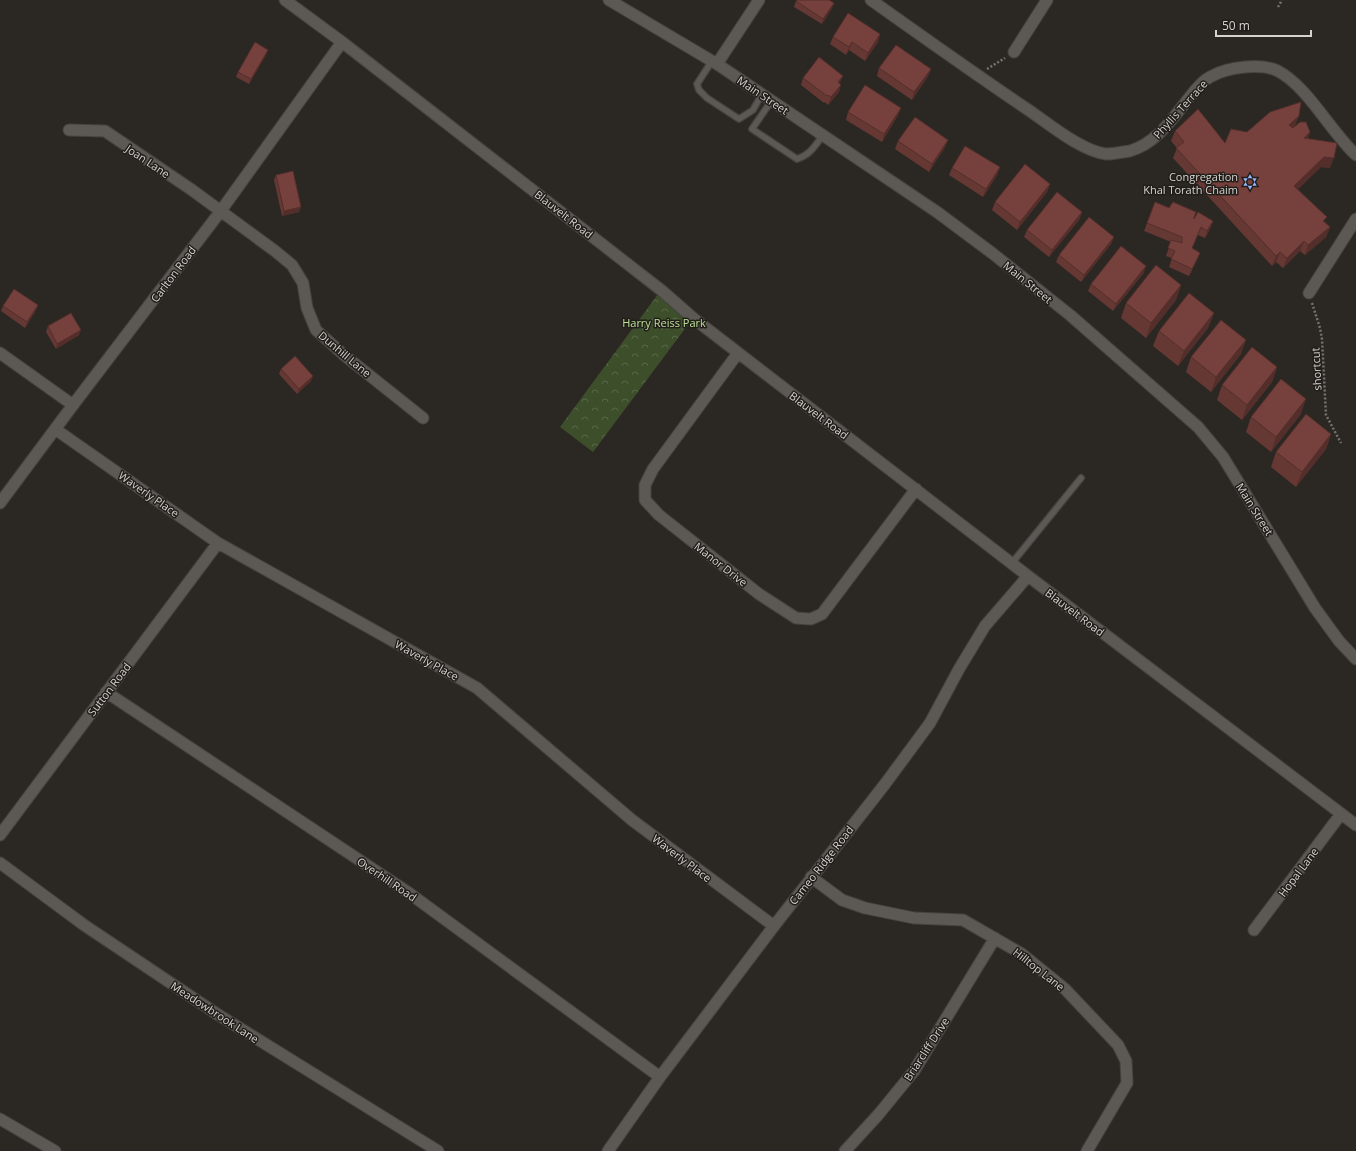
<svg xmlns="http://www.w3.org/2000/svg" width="1356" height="1151" font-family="'Open Sans',sans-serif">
	<defs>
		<pattern id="park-crowns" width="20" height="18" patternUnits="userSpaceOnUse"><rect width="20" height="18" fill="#3d4e2b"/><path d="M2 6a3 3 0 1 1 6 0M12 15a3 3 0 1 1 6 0" fill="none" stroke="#586749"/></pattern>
	</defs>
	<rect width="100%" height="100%" fill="#2b2824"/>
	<path fill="url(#park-crowns)" d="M661,290L693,318L593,452L560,427Z"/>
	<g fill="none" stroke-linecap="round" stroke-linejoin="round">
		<g stroke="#454340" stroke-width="8">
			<path id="service" d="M712,61L697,84L699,90L707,98L739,119L753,110L762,94
				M772,100L752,129L797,159C810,155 815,146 823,135
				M1012,563L1081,478"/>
		</g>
		<g stroke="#454340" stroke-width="13">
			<path id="minor" d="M285,0L342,42L661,290L693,318L1028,576L1356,825
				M871,0C923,37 975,74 1027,109C1048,123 1081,151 1106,154C1113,154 1122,152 1130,151C1157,143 1172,119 1189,98C1195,90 1202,81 1210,77C1220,71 1234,68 1245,67C1256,66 1268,66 1278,71C1308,87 1330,131 1356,155
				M1014,52L1047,0
				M717,64L759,0
				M69,130L105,131L192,190L275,251L292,265L303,283L307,308L316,330L344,355L423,418
				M1309,293L1356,219
				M0,353L73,405
				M738,353L653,469L645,485V500L659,515L759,594L796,618L811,619L822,614L916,489
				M55,429L218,543L477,688L632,820L774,926
				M0,503L73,405L220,212L342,42
				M106,692L409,893L660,1077
				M0,835L218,543
				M0,863L84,925L217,1014L438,1151
				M811,877L842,900L865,908L914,918L963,920L1022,954L1065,989L1118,1045L1126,1061L1127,1083L1087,1151
				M1254,930L1341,814
				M0,1119L55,1151
				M608,1151L660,1077L774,926L885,784L930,723L959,669L985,626L1028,576
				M845,1151L878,1115L914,1071L995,938"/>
		</g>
		<g stroke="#454340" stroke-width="13">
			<path id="secondary" d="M609,0L717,64L937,212L992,253L1070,315L1198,427L1223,457L1315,608L1339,641L1356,659"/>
		</g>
		<path stroke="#75726f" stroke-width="2.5" stroke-dasharray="2 2" stroke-linecap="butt" d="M1278,7L1282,0
			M987,69L1005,58
			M1312,303L1320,328L1322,339L1326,415L1341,443"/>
		<use href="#service" stroke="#5c5854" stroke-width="5.5"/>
		<use href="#minor" stroke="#5c5854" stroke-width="11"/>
		<use href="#secondary" stroke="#5c5854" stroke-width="11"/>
	</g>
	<path fill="#653834" d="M796,1L834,3L832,8L822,24L794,7Z
		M880,34L878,42L865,61L849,50L846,55L830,44L833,37Z
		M266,55L249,84L236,77L238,72Z
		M879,68L931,69L928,76L912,100L877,76Z
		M803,78L840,83L839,92L828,105L825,102L824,103L801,85Z
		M901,108L898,115L882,142L846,120L848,112Z
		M1295,126L1293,128L1308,138L1330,168L1321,167L1298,189L1325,222L1330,227L1326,237L1305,255L1300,251L1283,268L1276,262L1272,266L1173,158L1177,148L1171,141L1175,131L1225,143L1247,132Z
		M948,140L945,147L929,172L895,149L898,141Z
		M1000,167L997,175L983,197L949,175L952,168Z
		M276,175L299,212L282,216L274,180Z
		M1050,184L1047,192L1017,230L992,210L995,202Z
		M1155,202L1194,217V219L1213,221L1210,229L1205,238L1198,235L1192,248L1200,253L1197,260L1189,276L1169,267L1172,258L1166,256L1171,242L1144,231Z
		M1082,212L1079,220L1049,257L1024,237L1027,230Z
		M1114,237L1111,244L1081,282L1056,262L1059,255Z
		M1146,266L1143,274L1113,311L1088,291L1091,284Z
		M1181,285L1176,300L1146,338L1121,318L1126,303Z
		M38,305L36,310L25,328L1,311L3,306Z
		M1214,313L1208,328L1178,366L1153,346L1159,331Z
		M48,326L79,335L56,349L46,332Z
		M1241,354L1211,392L1186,372L1191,357Z
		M1277,367L1272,382L1242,420L1217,400L1222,385Z
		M281,369L311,381L297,394L279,374Z
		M1301,414L1271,452L1246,432L1251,417Z
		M1331,434L1326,449L1296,487L1271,467L1276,452Z"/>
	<path fill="#532e2a" d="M834,3L832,8L822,24L823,19Z
		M880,34L878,42L865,61L868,53Z
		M852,42L849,50L846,55L849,47Z
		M268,50L266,55L249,84L251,79Z
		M931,69L928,76L912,100L914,92Z
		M843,76L840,83L838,82Z
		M841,85L839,92L828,105L831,97Z
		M901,108L898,115L882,142L884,134Z
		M1299,116L1295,126L1285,135L1289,125Z
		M1310,132L1307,142L1304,138Z
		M948,140L945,147L929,172L932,164Z
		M1324,157L1334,158L1330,168L1321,167L1290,196L1294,186Z
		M1000,167L997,175L983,197L986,189Z
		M1050,184L1047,192L1017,230L1020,222Z
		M301,207L299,212L282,216L284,211Z
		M1082,212L1079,220L1049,257L1052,250Z
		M1213,221L1210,229L1205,238L1207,231Z
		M1330,227L1326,237L1305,255L1308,245Z
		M1114,237L1111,244L1081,282L1084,275Z
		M1304,241L1300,251L1283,268L1287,258Z
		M1280,252L1276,262L1272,266L1276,256Z
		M1146,266L1143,274L1113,311L1116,304Z
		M1181,285L1176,300L1146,338L1151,323Z
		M38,305L36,310L25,328L27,322Z
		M1214,313L1208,328L1178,366L1184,351Z
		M81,330L79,335L56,349L57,344Z
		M1246,340L1241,354L1211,392L1216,377Z
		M1277,367L1272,382L1242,420L1247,405Z
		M313,376L311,381L297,394L299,389Z
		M1306,399L1301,414L1271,452L1276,437Z
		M1331,434L1326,449L1296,487L1302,472Z"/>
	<path fill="#76413c" stroke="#532e2a" d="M797,0H829L834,3L823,19L796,1Z
		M848,13L880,34L868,53L852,42L849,47L833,37Z
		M255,42L268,50L251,79L238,72Z
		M896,45L931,69L914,92L879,68Z
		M819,57L843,76L838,82L841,85L831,97L828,95L827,96L803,78Z
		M865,85L901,108L884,134L848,112Z
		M1301,102L1299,116L1289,125L1293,128L1300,122H1306L1310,132L1304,138L1337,143L1334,158L1324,157L1294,186L1327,217L1323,221L1330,227L1308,245L1304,241L1287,258L1280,252L1276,256L1176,148L1184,142L1175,131L1198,109L1225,143L1231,129L1247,132L1270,112Z
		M915,117L948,140L932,164L898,141Z
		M965,146L1000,167L986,189L952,168Z
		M1025,164L1050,184L1020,222L995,202Z
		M293,171L301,207L284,211L276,175Z
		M1057,192L1082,212L1052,250L1027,230Z
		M1155,202L1169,208L1173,202L1196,212L1194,217V219L1198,212L1213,221L1207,231L1201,227L1192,248L1200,253L1192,269L1171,259L1175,251L1168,248L1171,240L1182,243V237L1147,223Z
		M1089,217L1114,237L1084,275L1059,255Z
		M1121,246L1146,266L1116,304L1091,284Z
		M1156,265L1181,285L1151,323L1126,303Z
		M14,289L38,305L27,322L3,306Z
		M1189,293L1214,313L1184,351L1159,331Z
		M71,313L81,330L57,344L48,326Z
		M1221,320L1246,340L1216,377L1191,357Z
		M1252,347L1277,367L1247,405L1222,385Z
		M295,356L313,376L299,389L281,369Z
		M1281,379L1306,399L1276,437L1251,417Z
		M1306,414L1331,434L1302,472L1276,452Z"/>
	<defs>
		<g id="synagogue-bare" transform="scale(1.2)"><path d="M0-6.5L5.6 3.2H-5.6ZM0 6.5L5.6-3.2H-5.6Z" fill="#95b6fd" stroke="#211e1a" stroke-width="2.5" paint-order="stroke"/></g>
	</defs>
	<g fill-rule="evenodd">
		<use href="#synagogue-bare" x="1250" y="182"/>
	</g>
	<g text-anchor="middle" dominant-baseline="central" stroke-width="3" stroke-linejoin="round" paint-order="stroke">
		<g font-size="11" fill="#d5d3d0" stroke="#211e1a">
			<text transform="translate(763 95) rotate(34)">Main Street</text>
			<text transform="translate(1180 109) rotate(-48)">Phyllis Terrace</text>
			<text transform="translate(148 161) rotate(34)">Joan Lane</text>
			<text transform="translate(564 214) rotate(38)">Blauvelt Road</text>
			<text transform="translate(173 274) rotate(-53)">Carlton Road</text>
			<text transform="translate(1028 282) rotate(39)">Main Street</text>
			<text transform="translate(345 354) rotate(40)">Dunhill Lane</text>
			<text transform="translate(1316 369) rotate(-93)">shortcut</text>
			<text transform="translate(819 415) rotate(37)">Blauvelt Road</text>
			<text transform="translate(149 494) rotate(35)">Waverly Place</text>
			<text transform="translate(1255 509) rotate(58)">Main Street</text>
			<text transform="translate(721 564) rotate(38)">Manor Drive</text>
			<text transform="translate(1075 612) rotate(37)">Blauvelt Road</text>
			<text transform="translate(427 660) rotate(29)">Waverly Place</text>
			<text transform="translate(109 689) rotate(-53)">Sutton Road</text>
			<text transform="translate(682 858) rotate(37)">Waverly Place</text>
			<text transform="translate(821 865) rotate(-52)">Cameo Ridge Road</text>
			<text transform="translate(1298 872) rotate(-53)">Hopal Lane</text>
			<text transform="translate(387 879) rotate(34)">Overhill Road</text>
			<text transform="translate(1039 969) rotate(38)">Hilltop Lane</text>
			<text transform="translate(215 1012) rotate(33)">Meadowbrook Lane</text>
			<text transform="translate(926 1049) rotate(-57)">Briarcliff Drive</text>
		</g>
		<g font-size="11" fill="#d5d3d0" stroke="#211e1a" text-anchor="end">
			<text x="1238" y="176">Congregation<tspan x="1238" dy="13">Khal Torath Chaim</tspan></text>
		</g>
		<g font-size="11" fill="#bbe096" stroke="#211e1a">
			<text x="664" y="322">Harry Reiss Park</text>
		</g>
	</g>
	<path d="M1216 30v6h95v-6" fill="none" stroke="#d5d3d0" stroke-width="2"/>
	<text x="1222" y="30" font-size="12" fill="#d5d3d0" stroke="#211e1a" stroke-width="3" paint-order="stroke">50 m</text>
</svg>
